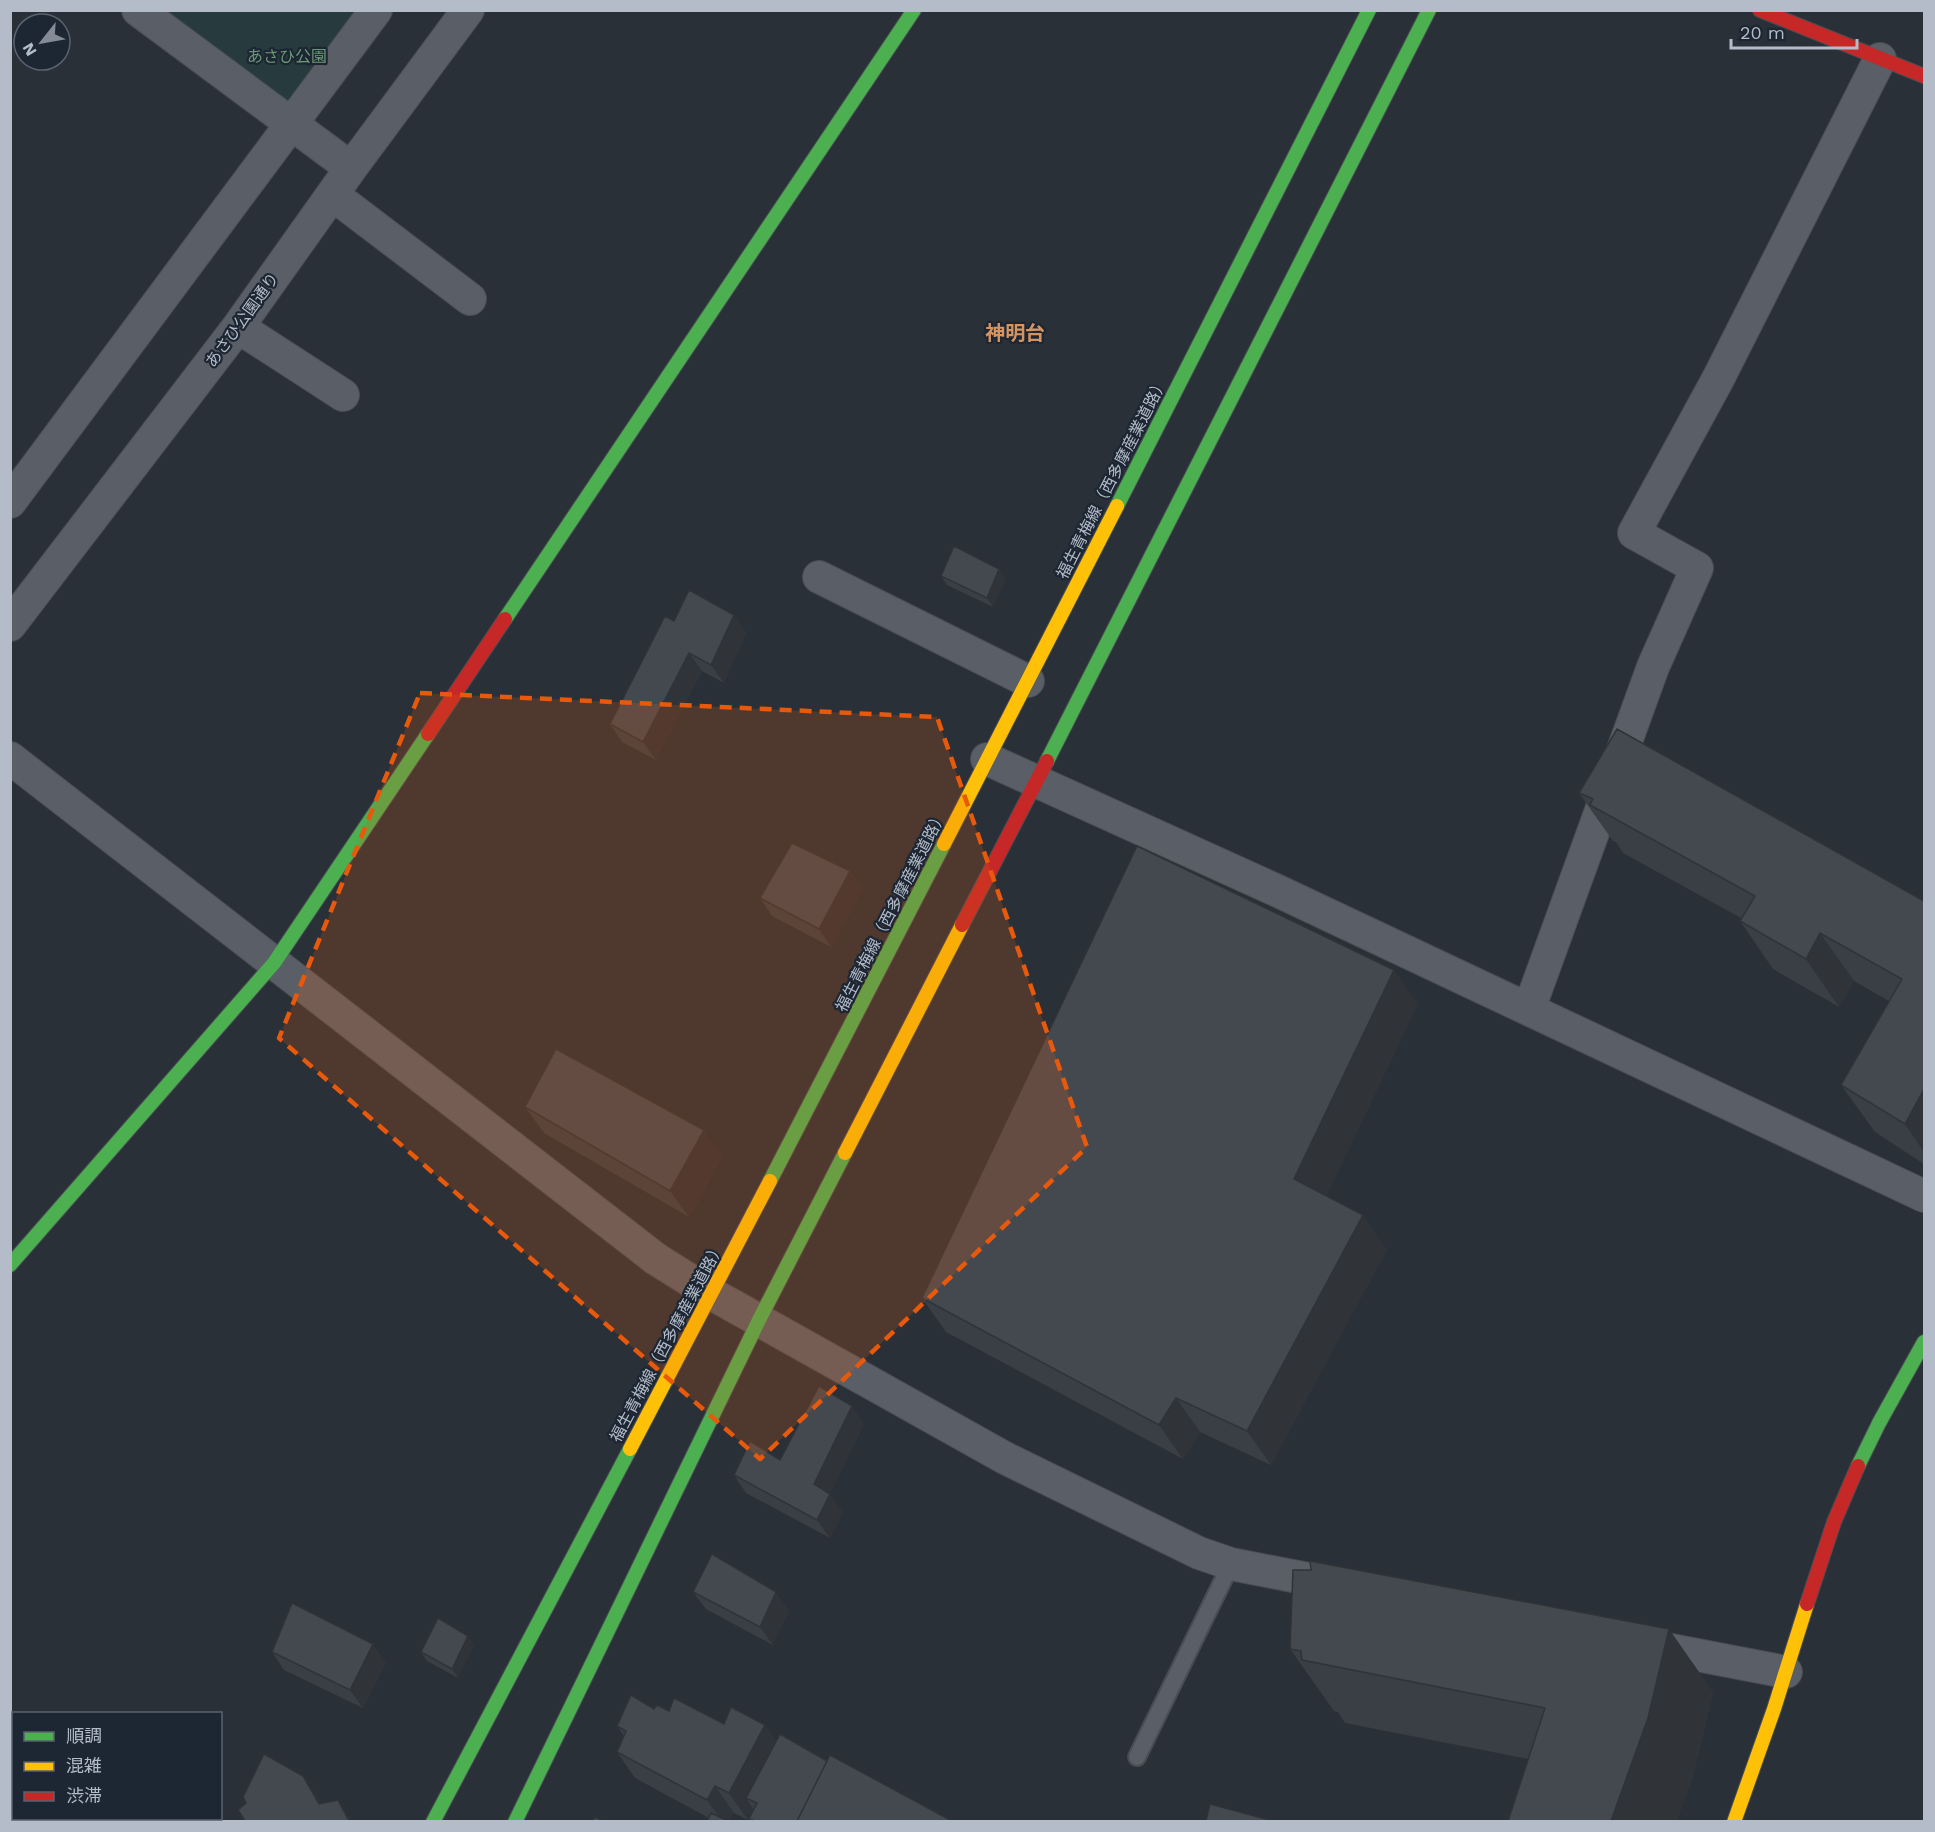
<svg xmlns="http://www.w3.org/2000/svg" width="1935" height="1832" font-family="'Work Sans','Noto Sans JP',sans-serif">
	<rect width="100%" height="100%" fill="#2a3038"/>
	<path fill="#273a3e" d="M136,11H376L300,118Z"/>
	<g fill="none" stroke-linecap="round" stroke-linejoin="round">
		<g stroke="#484c53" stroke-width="20">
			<path id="lane" d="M1137,1757L1231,1564"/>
		</g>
		<g stroke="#484c53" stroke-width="34">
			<path id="street" d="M138,10L351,168
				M333,195L470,299
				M238,327L343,395
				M10,502L376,10
				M819,577L1028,681
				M10,625L238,327L351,168L468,10
				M10,758L656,1259L712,1294L1005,1458L1199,1553L1231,1564L1334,1584
				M987,759L1280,892L1924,1196
				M1529,1009L1653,667L1697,568L1634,533L1718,379L1880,59
				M1645,1645L1786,1672"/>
		</g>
		<g stroke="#484c53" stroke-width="16">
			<path id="fast" d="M1117,506L1369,10
				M505,619L914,10
				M1047,761L1429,10
				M770,1181L944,844
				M10,1265L274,963L428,734
				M1858,1466L1879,1423L1924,1342
				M433,1822L630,1449
				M515,1822L759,1320L845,1153"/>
		</g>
		<g stroke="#484c53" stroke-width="16">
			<path id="slow" d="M944,844L1117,506
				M845,1153L962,925
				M630,1449L770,1181
				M1734,1822L1774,1709L1807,1604"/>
		</g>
		<g stroke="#484c53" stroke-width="16">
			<path id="jam" d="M1760,10L1924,76
				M428,734L505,619
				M962,925L1047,761
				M1807,1604L1834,1522L1858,1466"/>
		</g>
		<use href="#lane" stroke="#5a5e66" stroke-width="16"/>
		<use href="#street" stroke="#5a5e66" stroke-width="32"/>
		<use href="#fast" stroke="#4caf50" stroke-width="14"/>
		<use href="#slow" stroke="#ffc107" stroke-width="14"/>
		<use href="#jam" stroke="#c62828" stroke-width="14"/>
	</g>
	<path fill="#3a3f45" d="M941,576L1006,578L993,607L947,585Z
		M734,615L746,633L724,683L702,671L656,760L622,742L610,724L674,621Z
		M1579,793L1924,901V1164L1875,1132L1841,1085L1889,1001L1854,981L1839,1007L1773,969L1740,921L1741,918L1623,853L1616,842L1613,841Z
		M863,888L831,947L772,916L760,898Z
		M1418,1004L1326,1196L1387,1249L1271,1465L1200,1432L1183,1459L946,1332L922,1298Z
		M525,1107L723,1156L689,1217L544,1133Z
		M864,1424L830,1494L843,1512L830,1538L746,1493L734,1475L780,1460Z
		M693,1592L789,1610L773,1645L706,1609Z
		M468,1636L474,1645L458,1678L427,1661L421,1652Z
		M1290,1649L1713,1692L1692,1780L1528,1759L1345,1723L1338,1712L1334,1711Z
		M272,1652L386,1662L363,1708L284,1670Z
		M654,1709L669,1711L724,1724L765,1725L776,1741L827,1761L952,1821H751L749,1819L754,1810L753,1809L748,1820L734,1813L728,1821L709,1818L635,1778L617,1752L624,1736L617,1726Z"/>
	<path fill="#303338" d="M999,569L1006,578L993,607L987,598Z
		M734,615L746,633L724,683L711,665Z
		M689,653L702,671L656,760L643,742Z
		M850,871L863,888L831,947L819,929Z
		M1820,933L1854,981L1839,1007L1806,959Z
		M1394,970L1418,1004L1318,1213L1294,1179Z
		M1924,1089V1152L1905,1124Z
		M704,1130L723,1156L689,1217L670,1191Z
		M1363,1215L1387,1249L1271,1465L1247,1431Z
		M1176,1398L1200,1432L1183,1459L1159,1425Z
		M852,1406L864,1424L830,1494L843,1512L830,1538L817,1520L814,1484Z
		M776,1592L789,1610L773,1645L760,1627Z
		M1669,1629L1713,1692L1692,1780L1677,1821H1611Z
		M468,1636L474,1645L458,1678L452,1669Z
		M373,1644L386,1662L363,1708L350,1690Z
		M765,1725L783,1751L746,1798L753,1809L748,1820L729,1793Z
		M303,1776L316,1794L331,1821L319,1804Z
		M715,1786L734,1813L728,1821H722L707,1800Z
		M338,1800L352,1821H350Z"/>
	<path fill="#444950" stroke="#303338" stroke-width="1.5" d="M954,546L999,569L987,598L941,576Z
		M689,590L734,615L711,665L689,653L643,742L610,724L665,616L674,621Z
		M1617,729L1924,901V1089L1905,1124L1841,1085L1902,979L1820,933L1806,959L1740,921L1755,896L1590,805L1593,799L1579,793Z
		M792,843L850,871L819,929L760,898Z
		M1137,846L1394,970L1294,1179L1363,1215L1247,1431L1176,1398L1159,1425L922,1298Z
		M556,1049L704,1130L670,1191L525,1107Z
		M819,1386L852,1406L814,1484L830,1494L817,1520L734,1475L750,1441L780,1460Z
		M712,1554L776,1592L760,1627L693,1592Z
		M1310,1561L1669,1629L1648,1718L1611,1821H1508L1545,1708L1302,1660L1301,1651L1290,1649L1293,1570H1311Z
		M292,1603L373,1644L350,1690L272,1652Z
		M438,1618L468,1636L452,1669L421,1652Z
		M631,1695L654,1709L657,1705L669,1711L674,1698L724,1724L731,1707L765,1725L729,1793L715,1786L707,1800L617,1752L626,1731L617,1726Z
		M780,1734L827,1761L797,1821H755L749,1819L757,1803L746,1798Z
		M264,1754L303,1776L319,1804L338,1800L349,1821H245L238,1810L246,1803L243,1797Z
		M830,1755L952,1821H797Z
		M1210,1804L1273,1821H1206Z
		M711,1813L728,1821H707Z
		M595,1817L603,1821H593Z"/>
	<path fill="#e8590c" fill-opacity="0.2" stroke="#e8590c" stroke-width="4.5" stroke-dasharray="12 8" stroke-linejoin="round" d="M420,693L937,717L1087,1147L760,1459L279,1038Z"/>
	<g text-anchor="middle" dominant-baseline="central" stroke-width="4.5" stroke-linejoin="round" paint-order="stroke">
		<g font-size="16" fill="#6b9a76" stroke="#1d2633">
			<text x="287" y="56">あさひ公園</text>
		</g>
		<g font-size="16" fill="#b4bcc9" stroke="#1d2633">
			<text transform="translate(242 320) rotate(-54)">あさひ公園通り</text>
			<text transform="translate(1112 478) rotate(-63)">福生青梅線（西多摩産業道路）</text>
			<text transform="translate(891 911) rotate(-63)">福生青梅線（西多摩産業道路）</text>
			<text transform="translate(667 1342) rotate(-62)">福生青梅線（西多摩産業道路）</text>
		</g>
		<g font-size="20" font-weight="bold" fill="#d59563" stroke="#1d2633">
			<text x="1015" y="333">神明台</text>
		</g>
	</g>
	<rect width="1935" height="1832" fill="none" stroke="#b4bcc9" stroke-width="24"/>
	<rect x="12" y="1712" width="210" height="108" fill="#1d2633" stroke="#59626f" stroke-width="1.5"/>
	<rect x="24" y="1732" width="30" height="9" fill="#4caf50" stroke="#59626f" stroke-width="1.5"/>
	<text x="66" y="1742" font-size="18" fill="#b4bcc9">順調</text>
	<rect x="24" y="1762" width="30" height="9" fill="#ffc107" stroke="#59626f" stroke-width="1.5"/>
	<text x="66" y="1772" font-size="18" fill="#b4bcc9">混雑</text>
	<rect x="24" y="1792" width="30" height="9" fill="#c62828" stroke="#59626f" stroke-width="1.5"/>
	<text x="66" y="1802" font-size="18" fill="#b4bcc9">渋滞</text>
	<g transform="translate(42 42) rotate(239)"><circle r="28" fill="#1d2633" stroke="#59626f" stroke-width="1.5"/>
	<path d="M0-4.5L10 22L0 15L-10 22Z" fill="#848b96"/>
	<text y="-9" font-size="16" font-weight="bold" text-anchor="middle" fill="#b4bcc9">N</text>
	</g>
	<path d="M1731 39v9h126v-9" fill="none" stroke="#b4bcc9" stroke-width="3"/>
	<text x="1740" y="39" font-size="18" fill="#b4bcc9" stroke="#1d2633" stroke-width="4.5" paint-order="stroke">20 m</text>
</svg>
